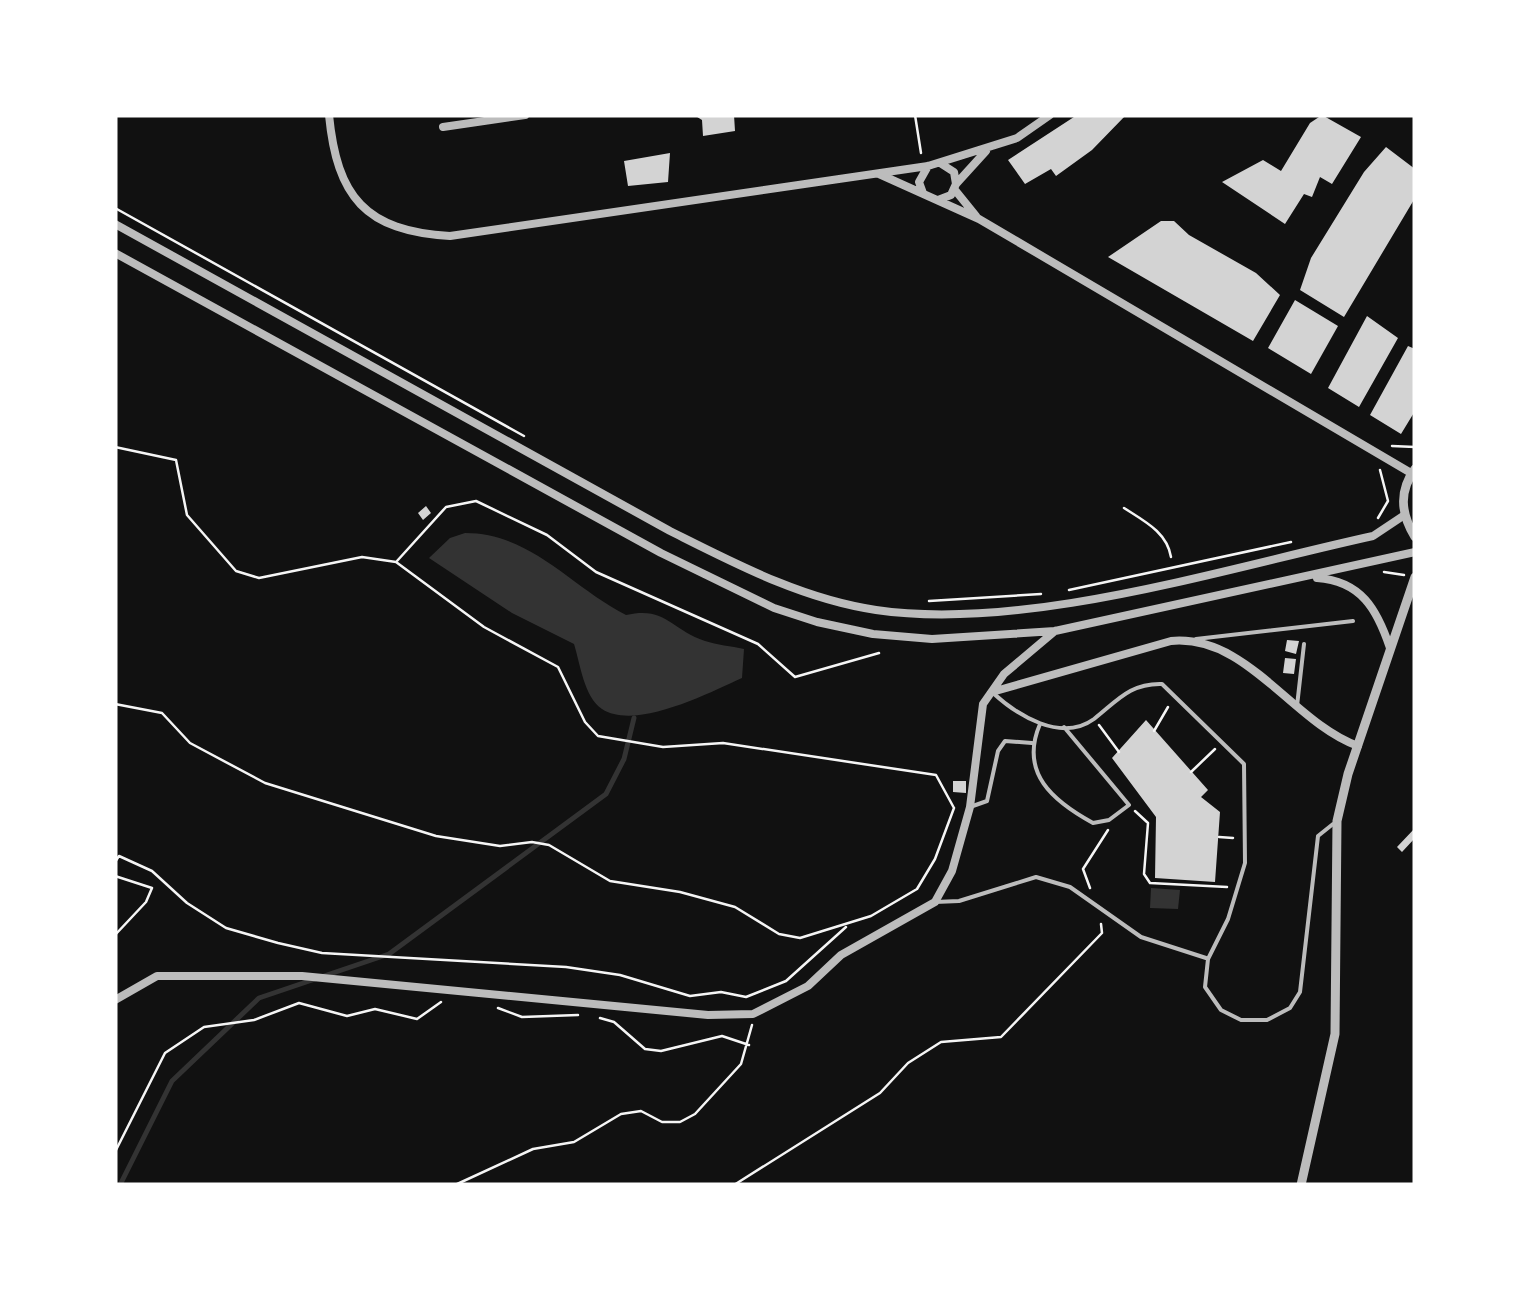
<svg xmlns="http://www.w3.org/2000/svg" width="1530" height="1300" font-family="Mulish,sans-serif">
	<rect width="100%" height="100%" fill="#111"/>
	<path fill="#333" d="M465,533C531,533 571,587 626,615C666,606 670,629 705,641C717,645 731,646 744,649L742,678C709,693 635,731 602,709C584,697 580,663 574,644L512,613L429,558L450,538Z
		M1151,888L1180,890L1178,909L1150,908Z"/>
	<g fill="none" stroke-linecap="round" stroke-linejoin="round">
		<path stroke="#333" stroke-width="5" d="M120,1185L172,1081L259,998L389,954L606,794L624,759L634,718"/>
	</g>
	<path fill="#d3d3d3" d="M694,115H734L735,131L703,136L702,120Z
		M1077,115H1126L1092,150L1056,176L1051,169L1025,184L1008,160Z
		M1322,115L1361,137L1332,184L1320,177L1312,197L1304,194L1285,224L1222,182L1263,160L1281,171L1310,123Z
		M1386,147L1415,169V198L1344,317L1300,290L1311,258L1364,172Z
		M670,153L668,182L628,186L624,161Z
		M1161,221H1174L1189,235L1256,273L1280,295L1253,341L1108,257Z
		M1295,300L1338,326L1311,374L1268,348Z
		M1367,316L1398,338L1359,407L1328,388Z
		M1408,346L1415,349V411L1401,434L1370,415Z
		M426,506L431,513L423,520L418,513Z
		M1287,640L1299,641L1296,654L1285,651Z
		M1285,658L1296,659L1294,674L1283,673Z
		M1146,720L1208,790L1201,797L1220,812L1215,882L1155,878L1156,817L1112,758Z
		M953,781H966V793L953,792Z
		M1415,828V838L1402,852L1397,847Z"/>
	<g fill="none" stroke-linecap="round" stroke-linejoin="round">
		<path stroke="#f5f5f5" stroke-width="2.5" d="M915,115L921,153
			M115,208L524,436
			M1392,446L1415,447
			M115,447L176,460L187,515L236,571L259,578L362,557L396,562L484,627L558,667L585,722L598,736L663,747L723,743L936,775L954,808
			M1124,508C1144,521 1167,532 1171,557
			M1378,518L1388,501L1380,470
			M397,561L446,507L476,501L547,535L596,572L758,644L795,677L879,653
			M1384,572L1404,575
			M1069,590L1291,542
			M929,601L1041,594
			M115,704L162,713L190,743L265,783L436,836L500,846L532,842L549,845L610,881L680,892L735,907L779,934L800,938L871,916L917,889L935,859L954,808
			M1099,725L1119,752
			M1154,731L1168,707
			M1191,772L1215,749
			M1135,811L1148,823L1144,874L1150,883L1227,887
			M1219,837L1233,838
			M115,862L119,856L152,871L187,903L226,928L278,943L322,953L566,967L620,975L690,996L721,992L746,997L786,981L846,927
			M115,876L152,888L146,902L115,935
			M1090,888L1083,869L1108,830
			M498,1008L522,1017L578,1015
			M600,1018L614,1022L645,1049L661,1051L722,1036L749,1045
			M115,1152L165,1053L204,1027L254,1020L299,1003L347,1016L375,1009L417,1019L441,1002
			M455,1185L533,1149L574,1142L621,1114L641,1111L662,1122H680L695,1114L741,1064L752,1025
			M734,1185L880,1093L908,1063L941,1042L1001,1037L1102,933L1101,924"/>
		<path stroke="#bcbcbc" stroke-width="4" d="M1196,639L1353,621
			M993,693C1017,715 1061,743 1094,719C1117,701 1130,683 1162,684L1244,764L1245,863L1228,919L1208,959L1205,987L1221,1010L1241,1020H1267L1290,1008L1300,992L1318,836L1333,824
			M1297,706L1304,644
			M1040,724C1019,773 1053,801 1093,823L1109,820L1129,805L1064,727
			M970,807L987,801L998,751L1005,741L1032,743
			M935,902L959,901L1036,877L1070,887L1141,937L1206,958"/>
		<path stroke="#bcbcbc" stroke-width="8" d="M329,115C337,197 365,231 450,236L928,166L1017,138L1050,115
			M443,127L525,115
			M879,174L979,219L1411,473
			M956,184L986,151
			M955,190L976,216
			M923,193L919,182L928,166
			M938,200L951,195L956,184L954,172L940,163
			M115,224L670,531C736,564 802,599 876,610C1025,632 1226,568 1373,536L1403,516
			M115,253L661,553L774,608L817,622L873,634L932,639L1055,631L1415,552
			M1317,578C1361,581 1377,609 1390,648
			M992,692L1171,641C1247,634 1292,722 1358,746
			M115,1000L157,976H302L708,1015L753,1014L808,986L841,955L935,902L952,871L970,807L983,704L1004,674L1055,631"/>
		<path stroke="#bcbcbc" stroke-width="9" d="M1415,469C1398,492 1401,514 1415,537
			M1301,1185L1335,1034L1337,821L1348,774L1415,577"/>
	</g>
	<rect width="1530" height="1300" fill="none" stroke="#ffffff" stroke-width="235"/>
</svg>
